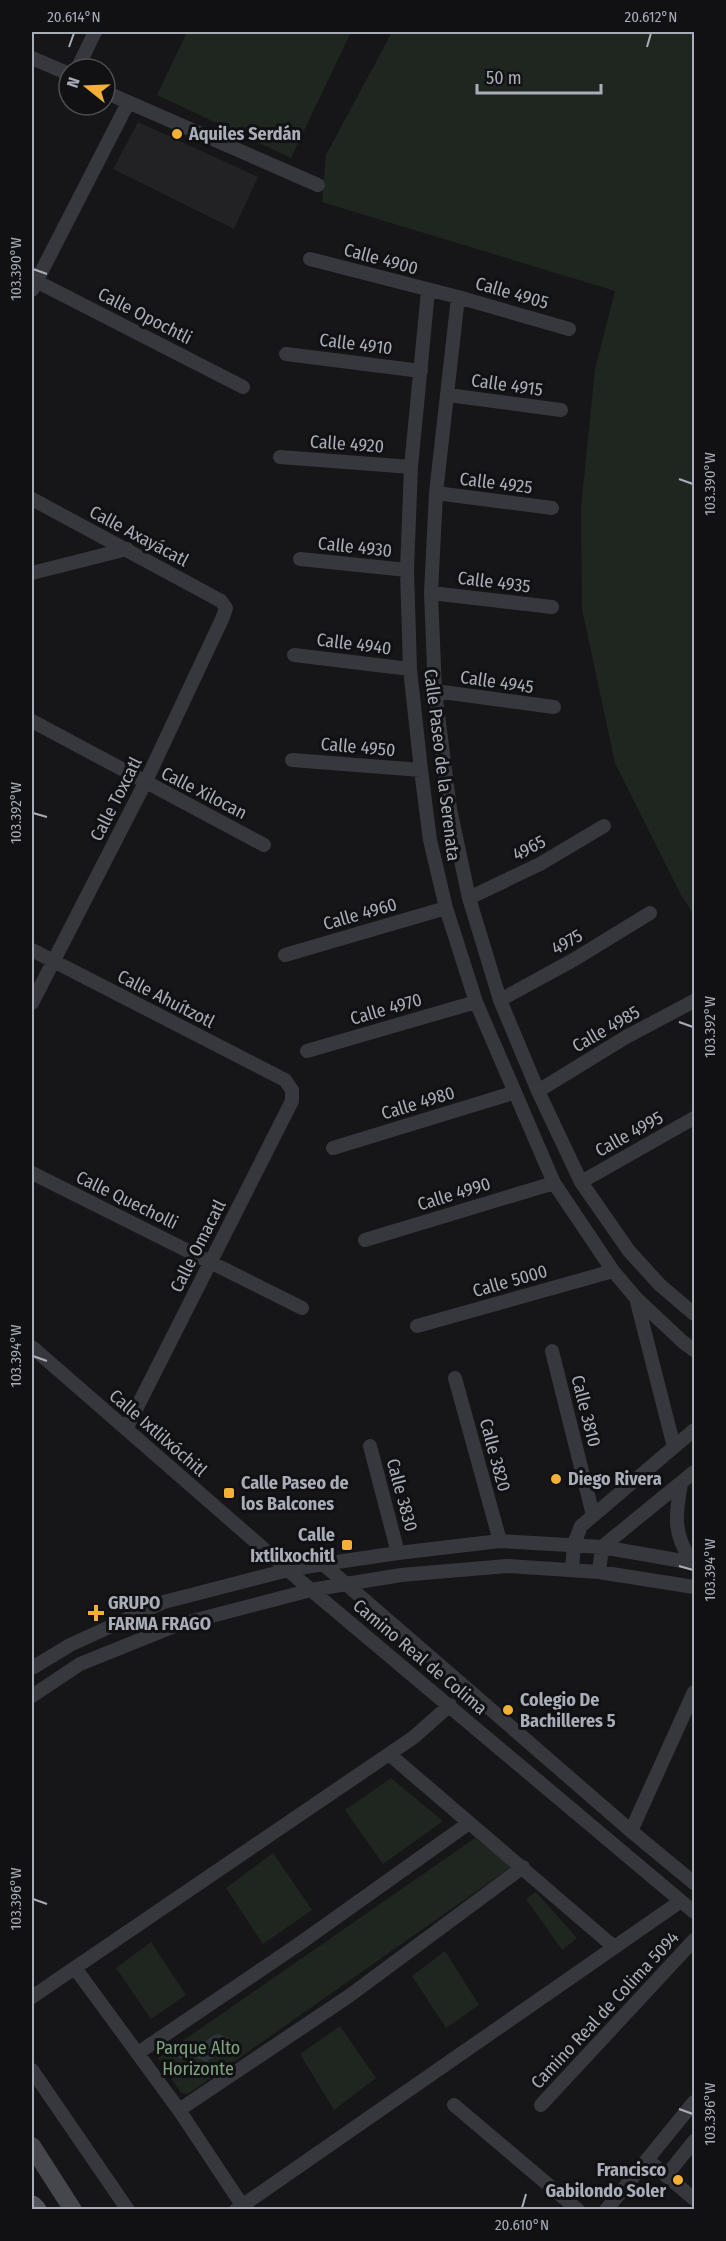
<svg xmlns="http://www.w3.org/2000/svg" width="726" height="2241" font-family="'Fira Sans Condensed',sans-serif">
	<rect width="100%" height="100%" fill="#161618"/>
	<path fill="#222225" d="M138,122L258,177L234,229L113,169Z"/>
	<path fill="#1e261f" d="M187,32H351L291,158L157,95Z
		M392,32H694V915L681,895L615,763L582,609L581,508L595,369L615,291L322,202L326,155Z
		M391,1778L443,1821L383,1864L345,1810Z
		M475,1838L511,1867L188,2094L181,2093L158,2058Z
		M273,1853L312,1910L263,1944L226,1888Z
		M536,1892L577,1938L562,1950L526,1899Z
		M151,1942L186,1995L151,2019L116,1968Z
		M445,1951L479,2005L446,2028L412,1976Z
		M340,2026L376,2078L334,2110L300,2054Z"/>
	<path fill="#2c353c" d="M219,2034L233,2040V2044L206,2062L192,2056L179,2059L178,2049L182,2046L194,2049L214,2035Z"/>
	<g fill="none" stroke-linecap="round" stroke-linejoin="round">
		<path stroke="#37383d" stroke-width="14" d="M32,58L69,74
			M77,69L95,32
			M105,92L318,185
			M310,259L458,297L569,329
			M32,279L243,387
			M32,290L128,103
			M428,291L411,467L407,570L410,669L421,770L430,840L446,908L476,1002L554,1183L613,1271L636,1298L683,1342L694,1350
			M458,297L436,493L431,593L435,691L450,809L469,898L500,1000L538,1091L581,1182L629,1251L660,1285L694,1314
			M286,354L421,371
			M448,395L561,410
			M280,457L411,467
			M436,493L552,508
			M32,499L221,601L226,608L223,617L145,783L32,1003
			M300,559L407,570
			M32,573L127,549
			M431,593L552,607
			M294,655L410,669
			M435,691L554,707
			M32,721L264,845
			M292,760L421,770
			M469,898L540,864L604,826
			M32,950L285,1080L292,1090V1101L126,1429
			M285,955L446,908
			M500,1000L575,959L650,913
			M307,1051L476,1002
			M538,1091L626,1037L694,1001
			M333,1148L513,1093
			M32,1173L302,1308
			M581,1182L694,1118
			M365,1240L554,1183
			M636,1298L674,1447
			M417,1326L613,1271
			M32,1347L311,1590L694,1912
			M552,1351L593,1515
			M455,1378L500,1541
			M370,1446L398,1553
			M681,1484C675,1516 673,1534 692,1562
			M323,1564L631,1831L694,1883
			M572,1569L574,1544L581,1526L694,1430
			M599,1572L602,1547L694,1472
			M32,1668L70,1645L164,1602L288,1570L323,1564L398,1553L500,1541L602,1547L694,1563
			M32,1696L80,1664L177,1625L311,1590L346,1584L401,1575L507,1566L599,1572L694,1587
			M389,1754L614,1947
			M631,1831L694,1692
			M75,1968L179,2110L242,2205
			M32,1997L414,1737L450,1705
			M138,2053L299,1944L469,1823
			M32,2070L128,2210
			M454,2105L578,2210
			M541,2105L694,1940
			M179,2110L349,1996L523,1867
			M648,2160L694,2199
			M666,2176L694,2141
			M236,2210L681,1901
			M606,2210L694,2102"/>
		<path stroke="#45474d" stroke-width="18" d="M32,2146L73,2210"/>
		<path stroke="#53555c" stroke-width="21" d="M32,2206L36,2210"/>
	</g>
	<path fill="none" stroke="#a8adb8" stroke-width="2" d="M69,47L74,33M647,47L651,33M33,269L47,274M679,479L693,484M33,813L47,817M679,1022L693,1027M33,1356L47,1361M679,1566L693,1570M33,1899L47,1904M679,2109L693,2114M522,2208L526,2194"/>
	<g fill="#f2b134" stroke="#111113" stroke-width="2">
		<circle cx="177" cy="134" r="6"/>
		<circle cx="556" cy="1479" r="6"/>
		<rect x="223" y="1487" width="12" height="12" rx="3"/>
		<rect x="341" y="1539" width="12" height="12" rx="3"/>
		<path d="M93 1604h6v6h6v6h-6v6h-6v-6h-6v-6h6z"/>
		<circle cx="508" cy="1710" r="6"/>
		<circle cx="678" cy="2180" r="6"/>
	</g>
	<g text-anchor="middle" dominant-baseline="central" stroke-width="6" stroke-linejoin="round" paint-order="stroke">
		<g font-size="18" font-weight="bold" fill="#a8adb8" stroke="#111113" text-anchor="start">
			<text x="189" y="134">Aquiles Serdán</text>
			<text x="568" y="1479">Diego Rivera</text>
			<text x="241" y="1483">Calle Paseo de<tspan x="241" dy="21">los Balcones</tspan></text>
			<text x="335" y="1535" text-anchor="end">Calle<tspan x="335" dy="21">Ixtlilxochitl</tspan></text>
			<text x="108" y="1603">GRUPO<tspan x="108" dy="21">FARMA FRAGO</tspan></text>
			<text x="520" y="1700">Colegio De<tspan x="520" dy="21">Bachilleres 5</tspan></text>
			<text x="666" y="2170" text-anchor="end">Francisco<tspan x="666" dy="21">Gabilondo Soler</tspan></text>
		</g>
		<g font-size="18" fill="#a8adb8" stroke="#111113">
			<text transform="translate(381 259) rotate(15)">Calle 4900</text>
			<text transform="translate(512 293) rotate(16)">Calle 4905</text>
			<text transform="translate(145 316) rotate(27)">Calle Opochtli</text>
			<text transform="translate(356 344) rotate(7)">Calle 4910</text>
			<text transform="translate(507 385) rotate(8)">Calle 4915</text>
			<text transform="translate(347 444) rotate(4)">Calle 4920</text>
			<text transform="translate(496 483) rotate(7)">Calle 4925</text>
			<text transform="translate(139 536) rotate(28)">Calle Axayácatl</text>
			<text transform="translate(355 547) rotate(6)">Calle 4930</text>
			<text transform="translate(494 582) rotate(7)">Calle 4935</text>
			<text transform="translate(354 644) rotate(7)">Calle 4940</text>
			<text transform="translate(497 682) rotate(8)">Calle 4945</text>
			<text transform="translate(358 747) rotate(5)">Calle 4950</text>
			<text transform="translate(442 765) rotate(83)">Calle Paseo de la Serenata</text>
			<text transform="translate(204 793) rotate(27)">Calle Xilocan</text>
			<text transform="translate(116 799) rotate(-63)">Calle Toxcatl</text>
			<text transform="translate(529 848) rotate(-28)">4965</text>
			<text transform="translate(360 914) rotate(-16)">Calle 4960</text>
			<text transform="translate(567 942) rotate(-30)">4975</text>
			<text transform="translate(166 999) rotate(27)">Calle Ahuítzotl</text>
			<text transform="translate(386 1009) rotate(-16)">Calle 4970</text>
			<text transform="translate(606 1029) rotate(-30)">Calle 4985</text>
			<text transform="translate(418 1103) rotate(-17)">Calle 4980</text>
			<text transform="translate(629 1134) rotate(-29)">Calle 4995</text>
			<text transform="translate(454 1194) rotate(-17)">Calle 4990</text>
			<text transform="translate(127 1200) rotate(26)">Calle Quecholli</text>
			<text transform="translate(198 1246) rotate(-63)">Calle Omacatl</text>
			<text transform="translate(510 1281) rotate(-16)">Calle 5000</text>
			<text transform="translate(586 1411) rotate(76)">Calle 3810</text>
			<text transform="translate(158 1433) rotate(41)">Calle Ixtlilxóchitl</text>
			<text transform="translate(495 1455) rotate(75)">Calle 3820</text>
			<text transform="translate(402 1495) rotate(75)">Calle 3830</text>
			<text transform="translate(420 1657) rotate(40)">Camino Real de Colima</text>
			<text transform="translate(605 2010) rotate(-47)">Camino Real de Colima 5094</text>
		</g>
		<g font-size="18" fill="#7fa381" stroke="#111113">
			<text x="198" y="2048">Parque Alto<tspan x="198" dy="21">Horizonte</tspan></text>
		</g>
	</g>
	<rect width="726" height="2241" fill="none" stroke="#111113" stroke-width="66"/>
	<g transform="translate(87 87) rotate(288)"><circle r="28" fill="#111113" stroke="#4d4f55" stroke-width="1.5"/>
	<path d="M0-4.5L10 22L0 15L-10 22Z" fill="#f2b134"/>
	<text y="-9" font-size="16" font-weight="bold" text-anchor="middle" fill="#a8adb8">N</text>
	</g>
	<path d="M477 84v9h124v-9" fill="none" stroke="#a8adb8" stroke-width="3"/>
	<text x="486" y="84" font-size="18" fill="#a8adb8" stroke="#111113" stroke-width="4.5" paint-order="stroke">50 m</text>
	<rect x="33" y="33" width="660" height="2175" fill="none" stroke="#a8adb8" stroke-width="2"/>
	<g font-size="15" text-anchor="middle" fill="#a8adb8">
		<text x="74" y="22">20.614°N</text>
		<text x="651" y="22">20.612°N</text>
		<text transform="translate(16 269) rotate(-90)" y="5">103.390°W</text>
		<text transform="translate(710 484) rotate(-90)" y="5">103.390°W</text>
		<text transform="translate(16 813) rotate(-90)" y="5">103.392°W</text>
		<text transform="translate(710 1027) rotate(-90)" y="5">103.392°W</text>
		<text transform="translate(16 1356) rotate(-90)" y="5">103.394°W</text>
		<text transform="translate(710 1570) rotate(-90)" y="5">103.394°W</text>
		<text transform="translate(16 1899) rotate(-90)" y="5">103.396°W</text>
		<text transform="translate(710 2114) rotate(-90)" y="5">103.396°W</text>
		<text x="522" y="2230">20.610°N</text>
	</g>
</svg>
